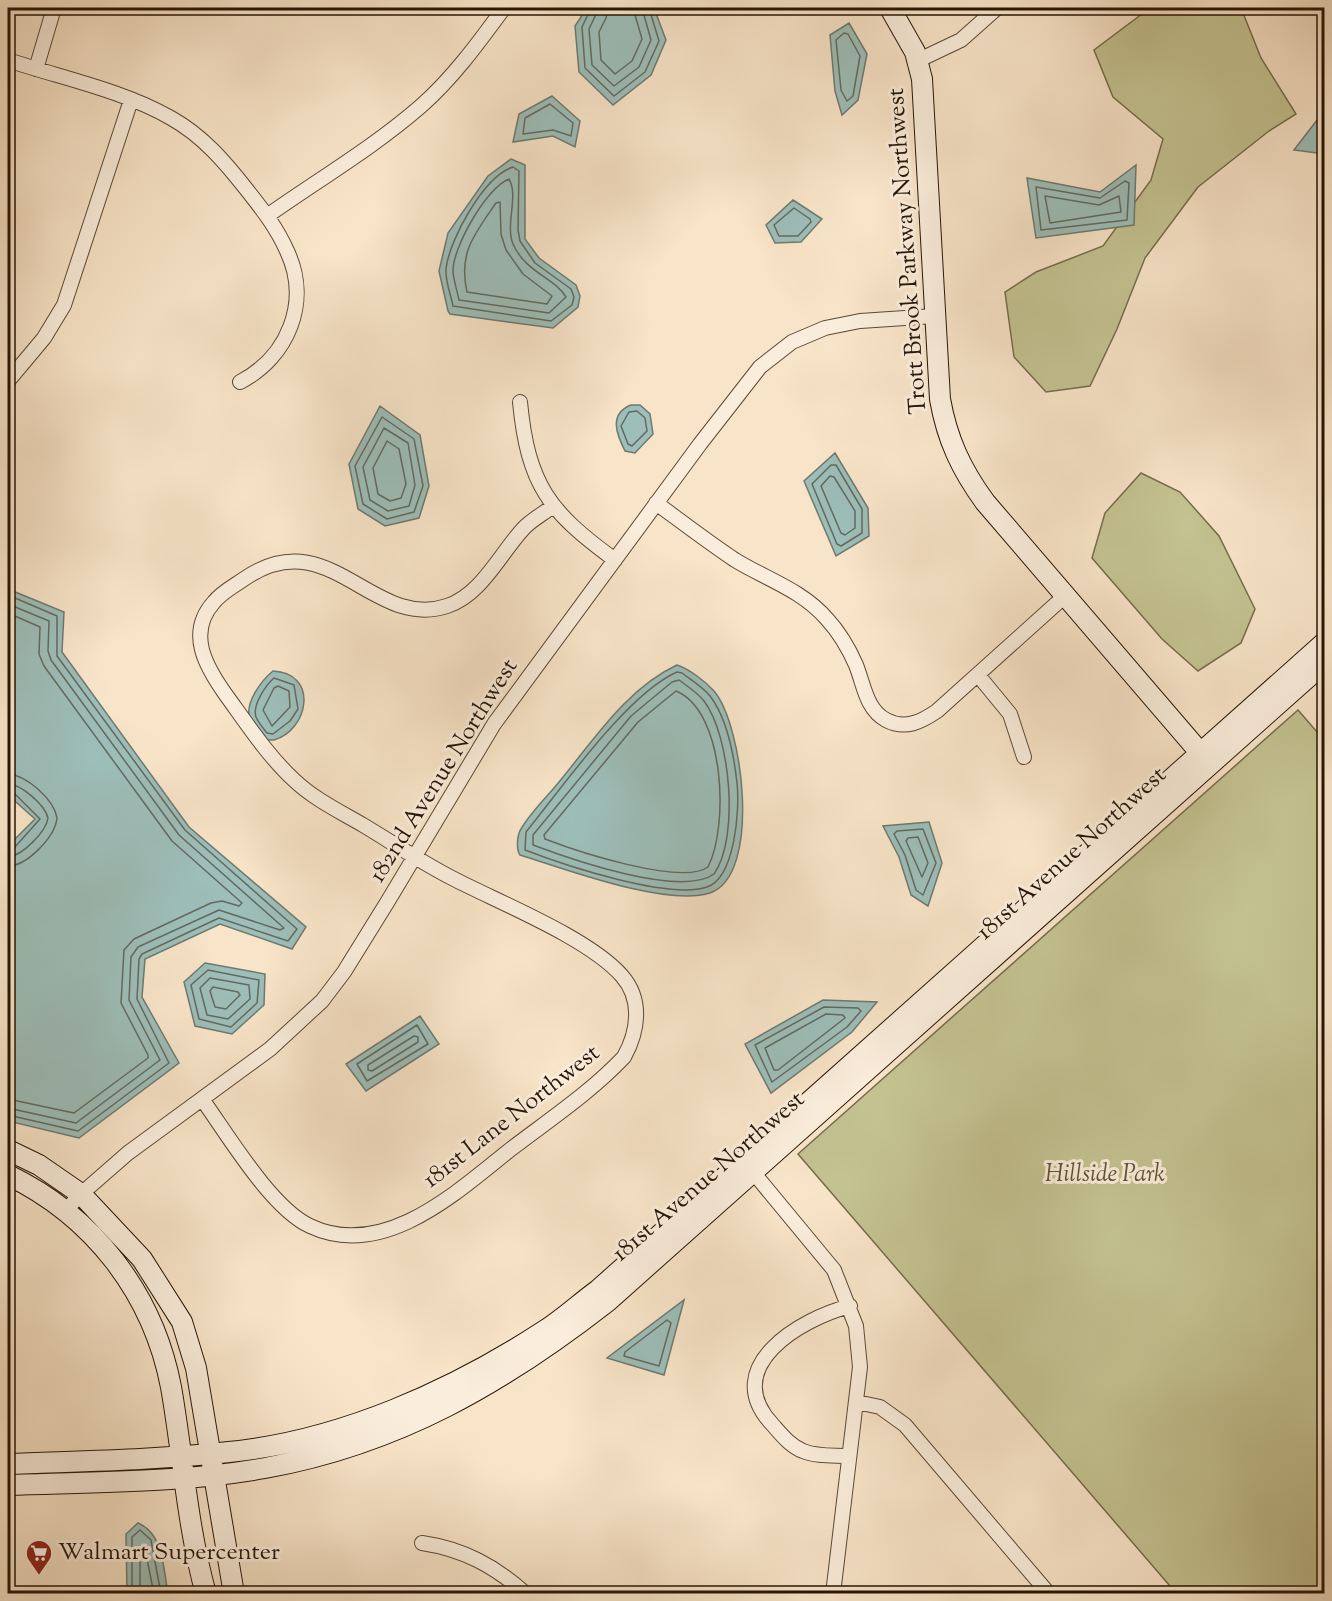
<svg xmlns="http://www.w3.org/2000/svg" width="1332" height="1601" font-family="'Sorts Mill Goudy',serif">
	<rect width="100%" height="100%" fill="#f8e4c8"/>
	<filter id="stains"><feTurbulence type="fractalNoise" baseFrequency=".00333" numOctaves="4"/><feColorMatrix values="0 0 0 0 .2 0 0 0 0 .09 0 0 0 0 .02 0 0 0 .5 -.17"/></filter>
	<radialGradient id="worn" r=".72"><stop offset=".6" stop-color="#630" stop-opacity="0"/><stop offset="1" stop-color="#630" stop-opacity=".3"/></radialGradient>
	<path fill="#c4c291" stroke="#756c4b" stroke-width="1.5" d="M1150,8H1241L1261,58L1296,114L1269,131L1198,187L1145,258L1117,329L1090,386L1046,392L1014,357L1005,292L1036,272L1103,246L1151,180L1163,139L1113,97L1094,50Z
		M1141,473L1180,492L1219,536L1255,609L1241,643L1198,671L1162,639L1092,558L1105,513Z
		M1298,710L1324,740V1593H1176L798,1154Z"/>
	<path fill="#9dbeb9" stroke="#6d7a71" stroke-width="1.5" d="M587,8H654L666,40L651,75L613,105L579,72L575,26Z
		M849,23L867,54L858,100L842,115L835,91L830,35Z
		M552,96L580,121L575,147L553,136L513,142L519,114Z
		M1324,111V154L1294,150Z
		M511,159L525,165V239L539,258L576,285L580,296L578,307L553,328L450,314L448,311L439,271L448,233L488,176Z
		M1136,165L1134,225L1036,238L1027,178L1100,192Z
		M793,200L822,219L801,242L775,243L766,225Z
		M631,405H640L650,414L653,434L635,453L625,451C617,435 608,414 631,405Z
		M380,406L420,435L429,486L419,518L385,526L358,509L349,464Z
		M835,453L868,508L869,536L836,556L804,481Z
		M8,589L64,612L62,652L189,827L306,927L292,949L220,924L145,959L142,997L179,1063L79,1138L8,1121V846L35,819L8,795Z
		M677,665C689,669 705,681 714,691C743,725 762,875 710,893C666,907 565,869 520,855C516,849 517,835 521,829C531,812 547,797 559,782C593,741 627,688 677,665Z
		M273,671C319,673 309,730 274,740H264C259,733 252,726 250,719C244,703 262,680 273,671Z
		M929,822L942,863L928,906L911,895L899,857L883,826Z
		M205,963L265,974L264,1005L232,1034L195,1026L184,982Z
		M823,1000L877,1002L852,1032L771,1093L745,1044Z
		M420,1016L439,1044L366,1091L346,1064Z
		M684,1300L664,1375L607,1358Z
		M138,1523C164,1534 163,1568 168,1593H127L126,1534Z"/>
	<g fill="none" stroke-linecap="round" stroke-linejoin="round">
		<path stroke="#626a5f" stroke-width="1.5" d="M591,8L582,27L585,68L614,96L645,72L659,41L649,8
			M599,8L589,29L592,65L614,86L639,67L651,40L642,8
			M608,8L606,18L599,32L601,60L615,74L632,61L642,39L633,8
			M844,33L848,34L860,56L853,96L847,101L841,90L836,40Z
			M550,104L573,123L571,136L553,130L523,134L525,118Z
			M513,167L519,171L518,230L520,241L535,263L571,289L574,297L572,305L551,321L453,306C451,295 445,281 446,269C449,240 484,176 513,167Z
			M509,179C519,196 505,224 513,244C525,272 555,278 566,297L549,313L459,300C457,291 454,281 453,272C452,248 487,187 509,179Z
			M1125,181L1129,183L1127,220L1041,230L1036,187L1100,198Z
			M1045,196L1099,205L1119,196L1121,212L1050,223Z
			M500,202L501,234L506,250L523,274L552,296L547,304L467,292C458,252 475,234 496,203Z
			M794,208L810,219L811,222L798,236H779L774,225Z
			M637,411L645,418L647,431L632,446L628,444L621,426L629,412Z
			M382,417L414,439L423,486L414,512L387,519L363,504L355,466Z
			M384,428L408,443L415,485L409,506L388,511L370,500L363,467Z
			M387,441L399,449L406,484L401,498L390,501L378,494L373,468Z
			M831,465H836L862,509V533L841,546L837,544L812,484Z
			M830,476L834,477L855,511V528L845,535L841,533L821,486Z
			M8,595L57,616V656L185,830L297,929L288,941L219,918L142,954L139,959L137,999L169,1063L78,1131L8,1115
			M8,604L49,621L48,651L51,660L179,835L284,928L280,930L219,910L138,947L131,957L129,1000L160,1060L76,1123L8,1108
			M8,613L40,627L39,654L44,666L172,841L242,903L239,906L222,901L211,903L134,939L124,950L121,1003L148,1055V1058L74,1113L8,1099
			M677,672L682,673C691,680 703,687 710,696C727,718 734,756 737,783C740,809 735,878 707,887C668,900 564,865 525,850L526,832C562,788 627,694 677,672Z
			M274,678L294,685L298,709L290,721L273,734L267,733C263,728 258,722 256,717C252,705 266,685 274,678Z
			M679,680C687,686 698,693 704,701C730,735 740,837 714,874C681,898 570,859 533,845V835L631,716L672,682Z
			M278,686L289,691L290,707L272,726L263,710L274,688Z
			M676,691C725,711 729,826 708,867C681,886 576,851 545,839L544,835L638,722Z
			M8,774C26,775 54,799 57,818C55,837 27,866 8,866
			M8,784C21,784 45,805 48,818C46,832 22,856 8,857
			M8,791L14,793L40,819L14,848L8,850
			M923,829L936,863L923,895L916,890L905,855L894,834L897,831Z
			M918,837L928,863L922,877L906,841L908,838Z
			M208,970L259,980L257,1003L231,1027L199,1019L191,985Z
			M210,978L249,985L250,999L228,1019L207,1015L200,988Z
			M213,987L238,992L240,995L226,1009L215,1007L210,991Z
			M824,1007L858,1008L861,1011L847,1027L772,1082L755,1045Z
			M826,1014L843,1015L845,1018L778,1070H774L765,1048Z
			M417,1025L428,1044L367,1081L357,1064Z
			M414,1036L418,1037V1042L372,1071L368,1070V1065Z
			M667,1320L671,1323L659,1366L624,1356L625,1352Z
			M132,1594V1537L140,1530L151,1540L161,1594
			M140,1594V1554L143,1551L146,1554L154,1594"/>
		<g stroke="#5a4936" stroke-width="16">
			<path id="street" d="M8,60C61,78 122,90 171,118C203,136 225,162 247,190C262,209 277,228 287,251C311,302 288,357 240,382
				M919,60L961,40L997,8
				M36,69L54,8
				M267,216C318,180 374,147 421,106C453,78 479,42 504,8
				M8,381L44,338L64,305L131,100
				M520,402C528,485 549,512 615,560
				M656,503C682,522 708,542 735,560C766,579 802,590 827,619C839,632 849,649 856,665C864,685 866,709 886,720C905,730 921,722 937,711L1066,595
				M978,675L1010,714L1024,757
				M202,1099C228,1135 271,1208 310,1226C384,1261 458,1191 511,1149C549,1120 591,1092 624,1057C638,1032 643,1000 622,976C589,938 498,902 452,878C421,862 393,843 363,825C339,811 314,799 294,780C268,756 247,724 226,695C206,667 186,633 214,602C222,592 234,586 244,579C329,520 372,631 447,606C481,595 500,554 523,529C531,520 543,514 553,506
				M748,1166L834,1270L856,1326L860,1367L833,1594
				M66,1210L81,1194L128,1153L270,1049L322,1001L344,972L388,901L494,724L700,444L760,367L792,342L825,328L860,321L935,316
				M857,1402L880,1407L905,1425L1049,1594
				M849,1456C835,1455 817,1457 803,1451C790,1446 781,1434 772,1424C719,1367 800,1319 850,1306
				M422,1543C463,1549 495,1566 526,1594"/>
		</g>
		<g stroke="#261505" stroke-width="22">
			<path id="secondary" d="M890,8L915,52L922,79L940,399C947,439 961,469 985,502L1209,763
				M8,1150L39,1165L81,1194L142,1259L182,1322L196,1368L234,1594
				M8,1175C93,1216 153,1293 171,1387C183,1455 187,1526 206,1594
				M8,1464C81,1461 156,1460 229,1452C340,1441 452,1391 544,1331C563,1319 580,1303 598,1290L1324,643
				M8,1485C93,1482 180,1483 265,1468C398,1444 503,1383 608,1301L1324,663"/>
		</g>
		<use href="#street" stroke="#faeddb" stroke-width="14"/>
		<use href="#secondary" stroke="#faeddb" stroke-width="20"/>
	</g>
	<defs>
		<g id="supermarket-pin" transform="scale(1.35)"><path d="M0 17L-7.5 6A9.5 9.5 0 1 1 7.5 6Z" fill="#8f2418" stroke="#faeddb"/><path d="M-6-5.5h2.5l.6 2H6L4.5 2H-2.5L-4.4-4H-6ZM-1.5 3.2a1.3 1.3 0 1 0 .1 0ZM3 3.2a1.3 1.3 0 1 0 .1 0Z" fill="#fff"/></g>
	</defs>
	<g fill-rule="evenodd">
		<use href="#supermarket-pin" x="39" y="1553"/>
	</g>
	<g text-anchor="middle" dominant-baseline="central" stroke-width="6" stroke-linejoin="round" paint-order="stroke">
		<g font-size="24" fill="#261505" stroke="#faeddb">
			<text transform="translate(908 251) rotate(-94)">Trott Brook Parkway Northwest</text>
			<text transform="translate(444 771) rotate(-58)">182nd Avenue Northwest</text>
			<text transform="translate(1072 854) rotate(-42)">181st Avenue Northwest</text>
			<text transform="translate(512 1117) rotate(-38)">181st Lane Northwest</text>
			<text transform="translate(709 1177) rotate(-41)">181st Avenue Northwest</text>
		</g>
		<g font-size="24" font-style="italic" fill="#5d5236" stroke="#faeddb">
			<text x="1105" y="1175">Hillside Park</text>
		</g>
		<g font-size="24" fill="#261505" stroke="#faeddb" text-anchor="start">
			<text x="58" y="1553">Walmart Supercenter</text>
		</g>
	</g>
	<rect width="1332" height="1601" fill="none" stroke="#f8e4c8" stroke-width="30"/>
	<rect x="9" y="9" width="1314" height="1583" fill="none" stroke="#261505" stroke-width="3"/>
	<rect x="15" y="15" width="1302" height="1571" fill="none" stroke="#261505" stroke-width="1.5"/>
	<rect width="100%" height="100%" filter="url(#stains)"/>
	<rect width="100%" height="100%" fill="url(#worn)"/>
</svg>
